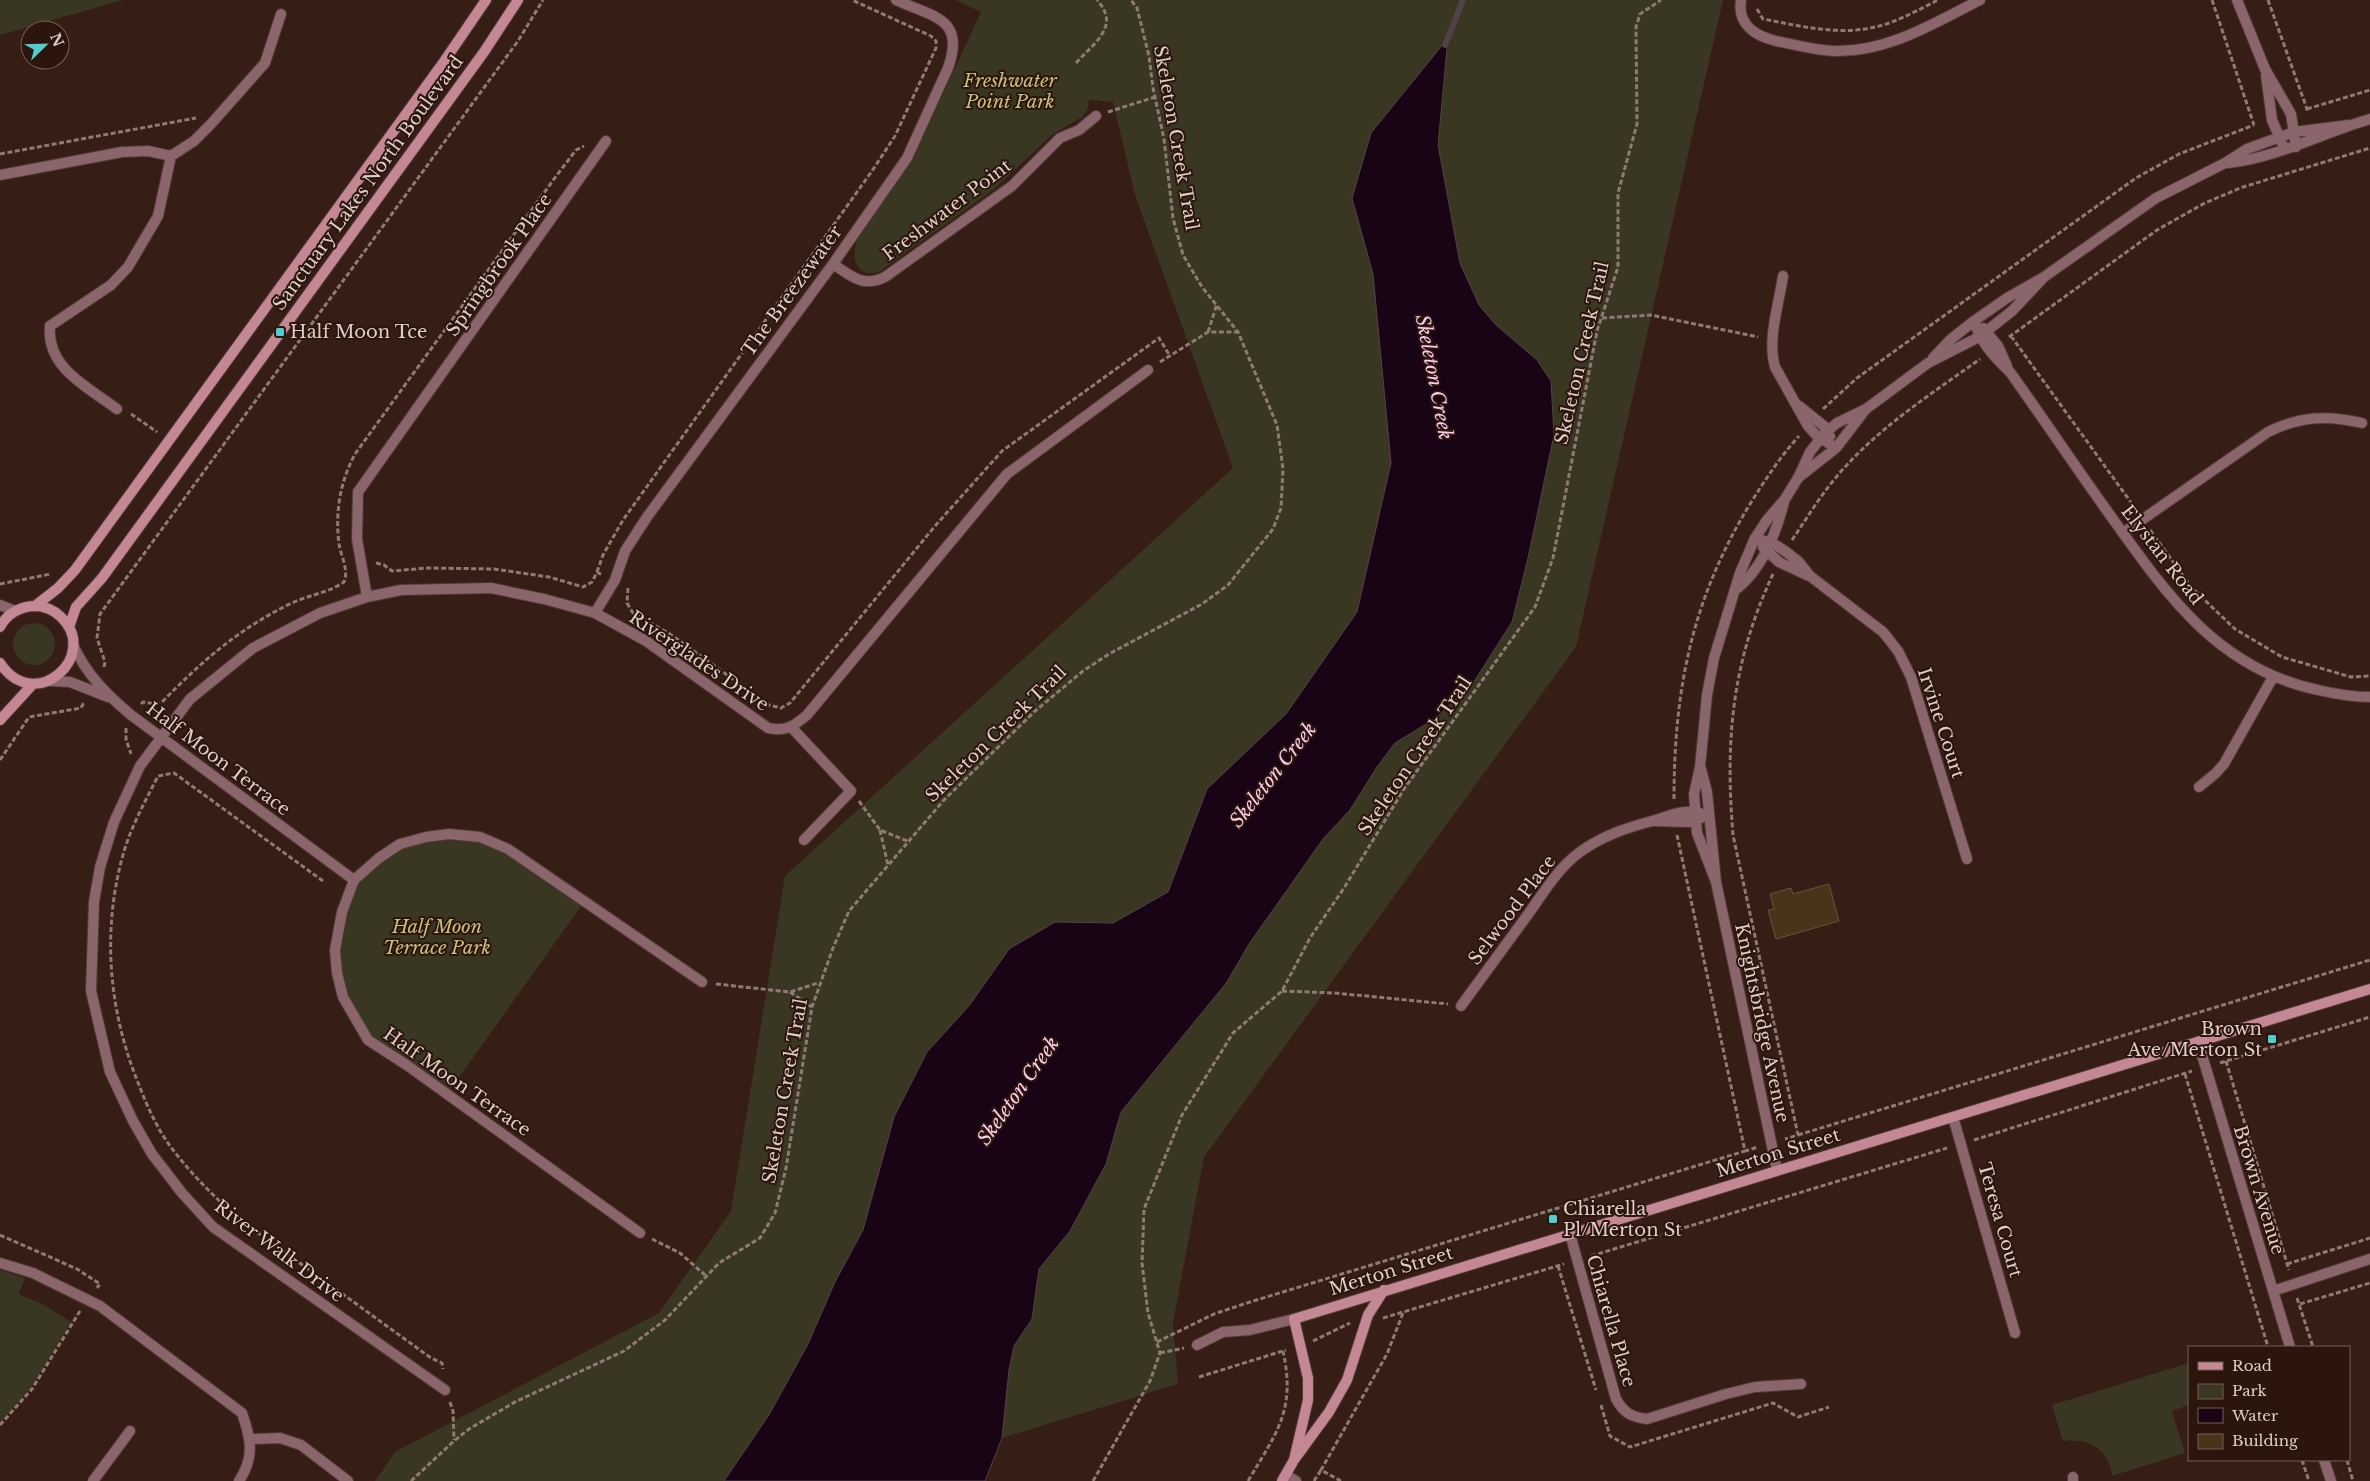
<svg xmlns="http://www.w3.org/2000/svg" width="2370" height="1481" font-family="'Libre Baskerville',serif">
	<rect width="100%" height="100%" fill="#361e16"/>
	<path fill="#393622" d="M0,0H123L0,35Z
		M955,0H1723L1576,647L1204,1157L1173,1323L1178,1384L1002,1438L858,1442L822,1481H375L395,1452L659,1313L731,1211L785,876L1233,468L1135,195L1113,102L1089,100L1088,108L1082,117L1053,134L993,190L879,272C855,279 850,256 858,238L912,161L981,12Z
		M13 644a21 21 0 1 1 42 0a21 21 0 1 1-42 0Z
		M426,837H480L584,902L447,1094L368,1040L353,1018L335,950L354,880L379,858Z
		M0,1270L25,1278L19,1294L46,1306L71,1322L30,1389L0,1423Z
		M2189,1363V1405L2172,1411L2185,1453L2112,1476C2109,1448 2088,1438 2063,1441L2052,1405Z"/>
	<path fill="#180414" stroke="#53414a" d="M1448,38L1438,145L1460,263L1479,305L1496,325L1537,360L1551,381L1554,435L1528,558L1512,622L1475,680L1436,718L1395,743L1377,767L1350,810L1323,839L1249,944L1227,982L1121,1112L1106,1164L1070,1231L1039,1269L1032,1319L1014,1346L1009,1370L1002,1438L985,1481H724L769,1415L808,1344L835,1282L863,1230L894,1117L927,1052L969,1006L1009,949L1055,922L1113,923L1168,892L1207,789L1286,714L1357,612L1391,463L1373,274L1352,198L1371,133Z"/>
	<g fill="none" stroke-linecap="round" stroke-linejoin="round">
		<path stroke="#53414a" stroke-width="6" d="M1445,45L1463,0"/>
	</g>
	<path fill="#493319" stroke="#66533e" d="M1829,884L1839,921L1776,939L1768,910L1774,909L1770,894L1791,888L1793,894Z"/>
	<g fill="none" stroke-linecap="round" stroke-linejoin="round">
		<g stroke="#513a32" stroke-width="12">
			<path id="lane" d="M50,326C46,368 88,387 117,409
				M251,1439L280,1438L301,1445L348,1481"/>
		</g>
		<g stroke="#513a32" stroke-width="12">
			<path id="street" d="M1741,0C1737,24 1755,36 1776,41C1795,45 1814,50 1833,51C1887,53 1934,23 1980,0
				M2237,0L2265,69L2291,114L2296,147
				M2266,75L2272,120L2282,143
				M171,156L194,141L211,124L265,63L281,14
				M2228,163C2279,157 2322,133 2370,119
				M0,175L122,152L148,151L171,156L158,216L128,267L111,285L50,326
				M833,264C851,276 863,288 885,277L1012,186L1060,138L1079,130L1096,116
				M1783,276C1779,304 1767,339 1775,367L1808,426L1816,435L1836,448
				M1974,321C1981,343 1993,356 2010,372C2042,417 2073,463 2105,508C2163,589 2214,668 2318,690C2335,694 2352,697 2370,697
				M1983,328L1998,346L2007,366
				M1933,358L1950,340L1974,321L2007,298L2044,277L2156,198L2225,163L2247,149L2294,132L2349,125
				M1799,406L1825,427L1830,436
				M1799,477L1836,448L1865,410
				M2123,533L2268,432C2300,416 2327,415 2362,423
				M1755,538L1774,544L1785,551L1799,562L1810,576L1883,632L1898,651L1911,677L1967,859
				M1763,547L1779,562L1809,576
				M1738,588C1763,567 1776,534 1784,502
				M367,597L357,539L358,492L606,141
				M0,605L15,611
				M595,613L615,580L625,551L647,517L833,264L907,158L948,68C966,18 933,17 896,0
				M73,645C87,675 106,694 131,715L354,880
				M50,681L70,682L108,697
				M792,728L851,791L804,840
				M1701,769L1707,792L1716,882L1777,1170
				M2199,787L2216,773L2224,764L2273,677
				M1653,821L1689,822L1701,818
				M1716,882L1697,833L1694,794L1700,767L1707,695L1714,658L1740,573L1755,538L1767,520L1785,499L1798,478L1810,452L1825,433L1837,423L1866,409L1928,363L1979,337L2012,311L2044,277
				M1461,1006C1484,975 1506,944 1529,913C1544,892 1558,868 1580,852C1602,836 1626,828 1652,821C1670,816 1681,809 1700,813
				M2198,1042L2290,1347
				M1953,1117L2015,1333
				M640,1233L408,1066L368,1040L343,997L337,973L335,950L342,912L354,880L379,858L400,844L426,837L449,834L480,837L508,849L702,982
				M1570,1234L1616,1399C1624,1413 1631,1417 1647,1419L1726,1394L1755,1387L1801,1384
				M0,1263L33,1273L100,1306L242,1413C251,1439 255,1457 239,1481
				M2273,1291L2370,1259
				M1197,1345L1223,1332L1250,1330L1294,1319
				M445,1390L213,1227L182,1193L152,1154L133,1121L110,1072L91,991L94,902L100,867L114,822L140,766L190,699L253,648L320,613L367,597L401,590L491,588L544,599L595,613L646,641L768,728C786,732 794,726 807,715L1007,474L1148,370
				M2324,1460L2331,1481
				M1286,1475L1296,1481
				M93,1481L130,1431
				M2073,1481V1477"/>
		</g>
		<g stroke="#513a32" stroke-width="12">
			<path id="secondary" d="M35,606L58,588L75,570L443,63L486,0
				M0,627C7,614 19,607 34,606C44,606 54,610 61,617C101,655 35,716 0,663
				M69,627L76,607L102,578L484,52L518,0
				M0,720L33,684
				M1294,1460L1308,1400V1378L1294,1319L2370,989
				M1282,1481L1294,1460L1329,1412L1347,1380L1368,1315L1384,1290"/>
		</g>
		<path stroke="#8f7b74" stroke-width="3" stroke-dasharray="5 2.5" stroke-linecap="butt" d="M2212,0L2254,125
			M2268,0L2307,109L2303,110
			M1757,9L1763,19C1805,27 1847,38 1889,23C1906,17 1922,8 1938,0
			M1076,63C1094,43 1121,26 1097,0
			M2307,109L2370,90
			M1108,112L1155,97
			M0,154L196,118
			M1602,318L1651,315L1758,337
			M1208,332L1217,304
			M2011,336L2135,508
			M2009,337L2157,230L2203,204L2240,188L2370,148
			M1160,362L1208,332H1237
			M1823,409L1857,378L2136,178L2179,154L2254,125
			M131,414L157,432
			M2150,530L2192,588L2235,629L2282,657L2351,677L2370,676
			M1792,540C1809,515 1825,488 1846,466C1884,424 1934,392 1980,359
			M376,563L384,565L392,571L428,568L494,569L549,577L583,587L592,582L597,572L602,575
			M597,572L603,555L623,520L872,171L895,136L936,48V41L931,36L852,0
			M1773,574C1732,662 1725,739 1733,835L1798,1135L1785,1139
			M0,584L51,574
			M628,588L627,603L633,613L670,634L769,705L781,708L790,703L935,526L1002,451L1159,338L1170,356
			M104,667L105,662L97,638L100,614L518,41L543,0
			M141,704L143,702L157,704L162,702C203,660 241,627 294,602C310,595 330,592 344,582C349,570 341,556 339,544C335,512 340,482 355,454L554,179L576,150L584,146
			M126,728V739L131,754
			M0,760L29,717L81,708L84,702
			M1674,799C1674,689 1692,599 1750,504C1765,480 1780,457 1799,436
			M859,801L880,830L910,842
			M880,830L888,865
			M1677,835L1745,1151L1758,1147
			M323,881L174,773L158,776C146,800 133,823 125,848C101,927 108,1010 139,1085C147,1106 157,1128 170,1146C191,1174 217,1200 243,1222L431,1358L442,1363L443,1369
			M716,984L790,992L818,983
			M1282,991L1335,993L1448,1004
			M790,992L812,1007
			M2226,1061L2289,1270
			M2220,1063L2370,1017
			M2185,1074L2268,1347
			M1798,1135L2370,960
			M1974,1140L2192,1071
			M0,1235L77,1269L100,1284L97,1288
			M652,1239L680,1253L705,1275
			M1591,1256L1947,1148
			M2287,1264L2370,1238
			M1558,1266L1596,1390
			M2297,1298L2313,1347
			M2300,1304L2370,1283
			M1383,1318L1564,1264
			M1313,1341L1350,1323
			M1157,1342L1214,1314L1250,1302L1745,1151
			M1160,1353L1184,1348
			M1199,1377L1286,1350
			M450,1402L453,1411L454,1440
			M1601,1405L1610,1436L1630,1447L1773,1403L1798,1417L1829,1407
			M0,1425L32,1389L80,1311
			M2302,1460L2309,1481
			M2347,1460L2353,1481
			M411,1481L454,1441L469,1429L515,1402L624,1351L665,1320L719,1263L760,1238L775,1213L786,1168L812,1007L833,948L849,911L944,800L1034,712L1083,671L1109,654L1202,604L1228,585L1273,529L1281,508L1283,469L1277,425L1238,332L1202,287L1183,255L1173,218L1164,139L1153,88L1149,56L1137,8L1131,0
			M1093,1481L1150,1381L1160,1353L1148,1313L1142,1263L1144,1209L1182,1115L1233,1033L1282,991L1310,938L1344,888L1404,789L1535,607L1553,558L1597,331L1618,267V193L1637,124L1636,27L1640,14L1661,0
			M1248,1481C1277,1432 1296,1410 1283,1351
			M1314,1481L1321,1470
			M1341,1481L1321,1470L1387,1354L1403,1313"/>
		<use href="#lane" stroke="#8a656c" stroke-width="10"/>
		<use href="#street" stroke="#8a656c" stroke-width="10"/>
		<use href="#secondary" stroke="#c48894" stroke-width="10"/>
	</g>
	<g fill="#52cdce" stroke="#2c150d" stroke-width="2">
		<rect x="275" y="327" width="10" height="10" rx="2.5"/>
		<rect x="2267" y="1034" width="10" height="10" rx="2.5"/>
		<rect x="1548" y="1214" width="10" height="10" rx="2.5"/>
	</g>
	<g text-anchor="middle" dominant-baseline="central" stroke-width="4" stroke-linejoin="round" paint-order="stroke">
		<g font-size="18" font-style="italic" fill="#c9c084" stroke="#2c150d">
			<text x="1010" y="81">Freshwater<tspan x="1010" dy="21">Point Park</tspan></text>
			<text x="437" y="927">Half Moon<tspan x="437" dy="21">Terrace Park</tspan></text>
		</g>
		<g font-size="18" fill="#decec8" stroke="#2c150d">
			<text transform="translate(1176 138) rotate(80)">Skeleton Creek Trail</text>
			<text transform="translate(368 183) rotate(-54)">Sanctuary Lakes North Boulevard</text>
			<text transform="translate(947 210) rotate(-37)">Freshwater Point</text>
			<text transform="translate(499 265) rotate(-55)">Springbrook Place</text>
			<text transform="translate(792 291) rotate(-54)">The Breezewater</text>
			<text transform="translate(1582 353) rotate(-77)">Skeleton Creek Trail</text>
			<text transform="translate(2162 555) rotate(52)">Elystan Road</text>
			<text transform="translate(699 661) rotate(34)">Riverglades Drive</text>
			<text transform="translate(1941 723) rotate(72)">Irvine Court</text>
			<text transform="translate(996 734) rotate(-44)">Skeleton Creek Trail</text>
			<text transform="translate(1415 756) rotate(-56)">Skeleton Creek Trail</text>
			<text transform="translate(218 759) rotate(37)">Half Moon Terrace</text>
			<text transform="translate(1512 910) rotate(-53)">Selwood Place</text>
			<text transform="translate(1762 1023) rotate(78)">Knightsbridge Avenue</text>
			<text transform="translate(457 1082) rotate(35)">Half Moon Terrace</text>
			<text transform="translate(785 1091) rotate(-80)">Skeleton Creek Trail</text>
			<text transform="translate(1778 1153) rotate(-17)">Merton Street</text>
			<text transform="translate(2259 1190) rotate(73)">Brown Avenue</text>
			<text transform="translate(2000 1220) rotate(74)">Teresa Court</text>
			<text transform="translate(279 1251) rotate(37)">River Walk Drive</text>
			<text transform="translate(1391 1271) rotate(-17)">Merton Street</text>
			<text transform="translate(1611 1321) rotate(74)">Chiarella Place</text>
		</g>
		<g font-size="18" fill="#decec8" stroke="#2c150d" text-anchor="start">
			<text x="290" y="332">Half Moon Tce</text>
			<text x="2262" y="1029" text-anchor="end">Brown<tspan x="2262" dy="21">Ave/Merton St</tspan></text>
			<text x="1563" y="1209">Chiarella<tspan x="1563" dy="21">Pl/Merton St</tspan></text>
		</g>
		<g font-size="19" font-style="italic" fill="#f9cded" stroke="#2c150d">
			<text transform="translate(1434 377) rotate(79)">Skeleton Creek</text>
			<text transform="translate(1273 775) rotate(-52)">Skeleton Creek</text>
			<text transform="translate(1018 1091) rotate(-55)">Skeleton Creek</text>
		</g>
	</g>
	<rect x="2188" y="1346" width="162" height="115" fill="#2c150d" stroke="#735f58"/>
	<rect x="2198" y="1362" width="25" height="8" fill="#c48894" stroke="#735f58"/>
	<text x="2232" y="1371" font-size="15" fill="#decec8">Road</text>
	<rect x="2198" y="1384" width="25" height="15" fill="#393622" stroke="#735f58"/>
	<text x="2232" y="1396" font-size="15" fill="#decec8">Park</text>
	<rect x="2198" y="1408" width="25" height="15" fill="#180414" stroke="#735f58"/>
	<text x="2232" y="1421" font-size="15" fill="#decec8">Water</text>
	<rect x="2198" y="1434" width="25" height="15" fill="#493319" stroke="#735f58"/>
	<text x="2232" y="1446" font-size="15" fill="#decec8">Building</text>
	<g transform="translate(45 45) rotate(67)"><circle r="24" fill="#2c150d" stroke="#735f58"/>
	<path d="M0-4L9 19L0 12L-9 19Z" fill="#52cdce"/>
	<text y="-8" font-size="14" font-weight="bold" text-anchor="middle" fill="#decec8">N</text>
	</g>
</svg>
